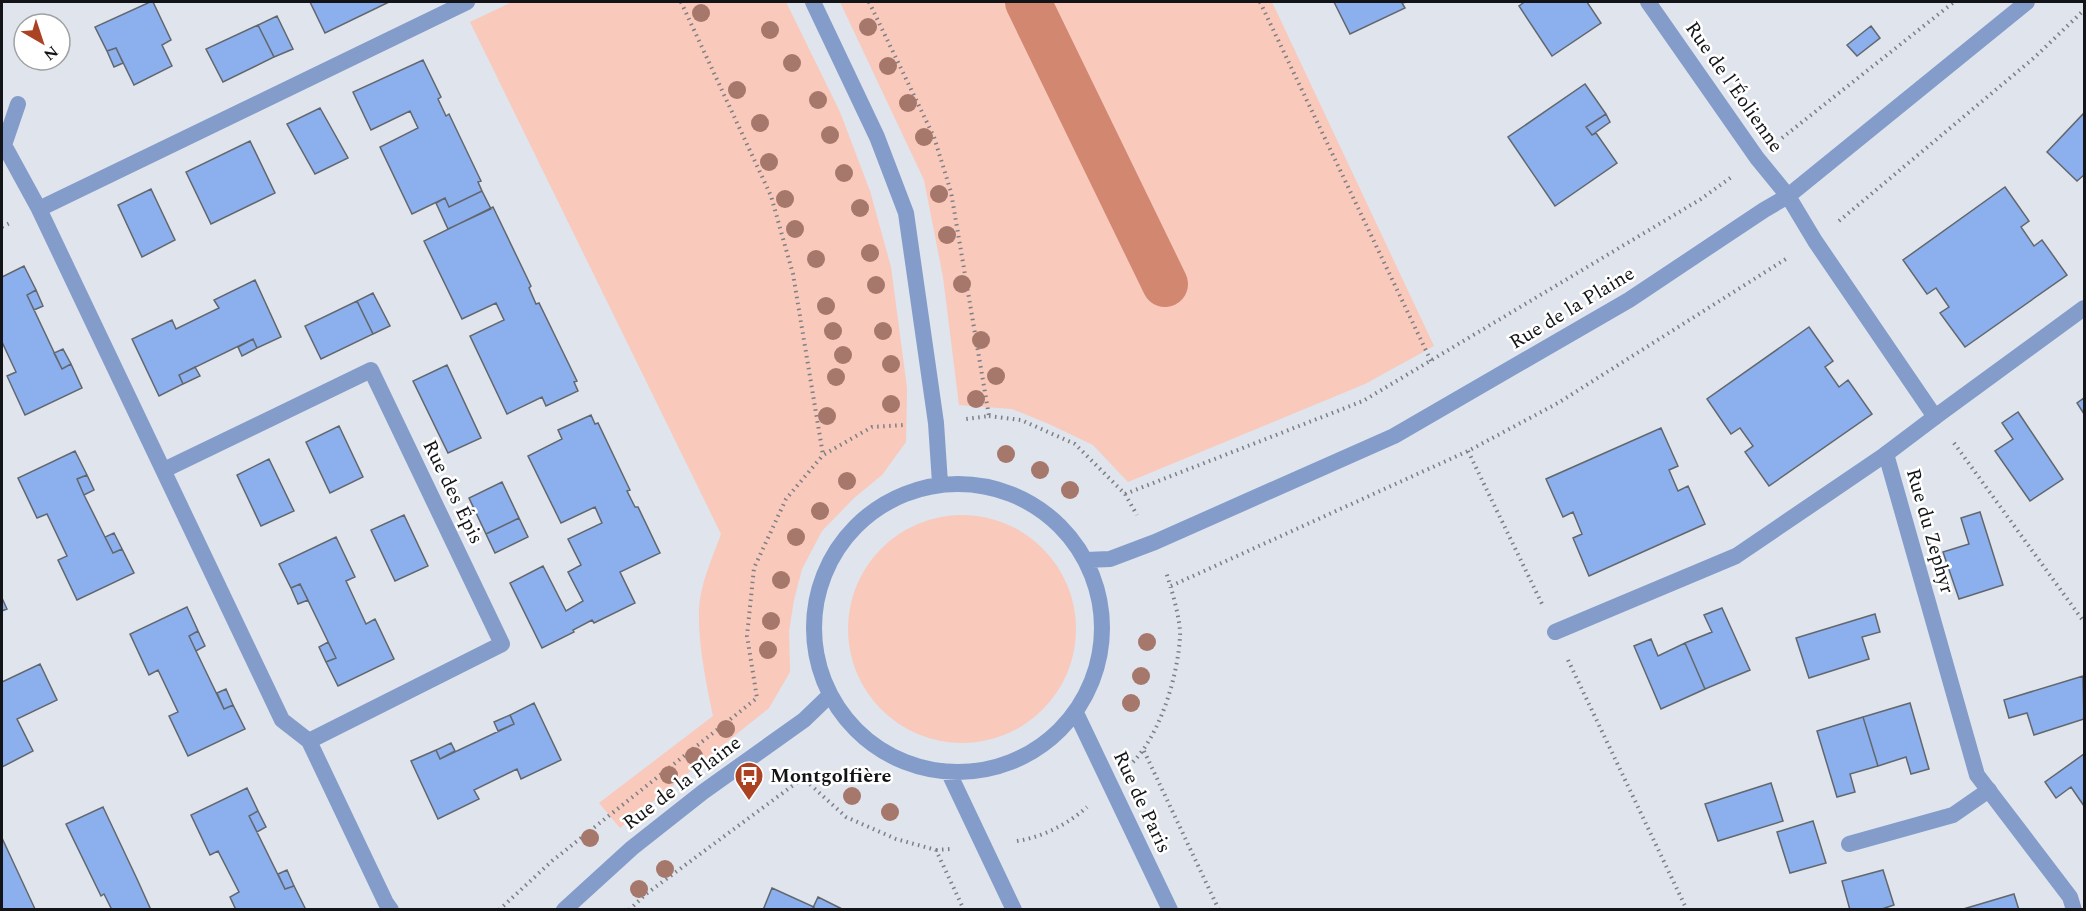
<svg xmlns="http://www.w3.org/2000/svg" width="2086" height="911" font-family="Spectral,serif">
	<rect width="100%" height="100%" fill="#dfe4ed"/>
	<path fill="#f9c9bb" d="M512,2H786L840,112L870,191L891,267L907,388L906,442L882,475L854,498L822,531L802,569L794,600L789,631L790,672L769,708L620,828L599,803L713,716C706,682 698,645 699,610C700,584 712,559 721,534L470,22Z
		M840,2H1272L1434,346L1365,384L1128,482L1093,445L1049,424L1012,409L959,405L943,277L924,180Z
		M848 629a114 114 0 1 1 228 0a114 114 0 1 1-228 0Z"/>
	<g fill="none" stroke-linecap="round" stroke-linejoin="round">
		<path stroke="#d28770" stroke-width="46" d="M1028,2L1165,284"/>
	</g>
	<path fill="#8cafee" stroke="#62676e" stroke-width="1.5" d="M150,2H153L171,40L162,45L172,66L134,85L116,48L107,51L95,27Z
		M310,2H389L325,33Z
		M1334,2H1407L1402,3L1405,8L1350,34Z
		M1522,2H1587L1601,23L1552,56L1519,6L1523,3Z
		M277,16L293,49L274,57L258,25Z
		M258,25L274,57L223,82L206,49Z
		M1871,26L1880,38L1857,56L1847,45Z
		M116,48L123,63L114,67L107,51Z
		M423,60L441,97L438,99L446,116L449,114L481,181L478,182L482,191L449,207L445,198L412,214L380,147L418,128L410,111L371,130L353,92Z
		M1585,84L1606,114L1586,127L1592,135L1596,133L1617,163L1555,206L1508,137Z
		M320,108L348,158L315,174L287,124Z
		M2084,113V175L2077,181L2047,152Z
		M1606,114L1610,122L1592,135L1586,127Z
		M250,141L275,193L211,224L186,172Z
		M2005,187L2029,221L2021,227L2034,246L2042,240L2067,275L1965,347L1940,313L1949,307L1936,288L1927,294L1903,260Z
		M151,189L175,240L142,257L118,205Z
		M482,191L491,209L448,229L436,203L445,198L449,207Z
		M493,207L531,286L529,288L536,304L539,303L577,381L574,382L578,391L546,406L542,397L507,414L470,336L504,320L496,303L462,319L424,241Z
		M24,266L36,290L27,295L62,369L71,364L82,388L25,415L7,376L16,372L2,342V277Z
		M255,280L281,337L257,348L253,339L179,375L183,384L159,396L132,339L172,320L176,329L219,308L214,300Z
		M36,290L43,306L34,310L27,295Z
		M373,293L390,326L373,334L357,301Z
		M357,301L373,334L321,359L305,326Z
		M1809,327L1833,361L1825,367L1839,387L1848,380L1872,414L1769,486L1745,452L1753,446L1740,428L1731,434L1707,399Z
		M253,339L257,348L242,356L238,347Z
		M63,349L71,364L62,369L54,353Z
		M447,365L481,438L448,453L413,381Z
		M195,367L200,376L183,384L179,375Z
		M2084,398V414L2077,403Z
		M2018,412L2063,479L2030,501L1995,451L2013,439L2002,423Z
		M591,415L595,424L598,423L630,490L627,491L635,507H638L660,553L620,572L635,603L594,623L592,620L573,630L574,632L542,648L510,583L543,566L566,611L583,601L568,572L581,565L568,539L602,523L595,507L561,523L528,456L562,439L558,430Z
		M339,426L363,477L330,493L306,442Z
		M1661,428L1678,466L1669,470L1678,491L1688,486L1705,524L1589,576L1573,538L1582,534L1573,512L1563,517L1546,479Z
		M75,451L87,475L77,479L84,495L113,553L122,549L134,573L77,600L58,560L67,556L47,514L37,518L18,478Z
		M269,459L294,511L261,526L237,475Z
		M87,475L94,490L84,495L77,479Z
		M502,482L519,518L486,534L469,498Z
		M1980,512L2003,585L1959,599L1943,552L1969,544L1961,518Z
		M404,515L428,566L395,581L371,530Z
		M519,518L528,537L495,553L486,534Z
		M114,533L122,549L113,553L105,537Z
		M336,537L355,577L346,581L366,624L375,619L394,659L338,686L326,662L336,658L300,584L291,588L279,564Z
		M300,584L308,600L298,604L291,588Z
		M2,598L7,609L2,611Z
		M187,607L198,631L189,636L196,651L224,709L233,705L245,729L188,756L169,716L178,712L158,670L149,675L130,634Z
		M1722,608L1750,670L1705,689L1685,643L1712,632L1704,615Z
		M1875,614L1880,632L1862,637L1869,659L1809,678L1796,638Z
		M198,631L205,646L196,651L189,636Z
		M1651,639L1658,656L1685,643L1705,689L1661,709L1634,646Z
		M328,642L336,658L326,662L319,647Z
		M40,664L57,700L17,719L33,751L2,767V682Z
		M2083,676L2084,719L2034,735L2027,713L2009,718L2004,700Z
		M226,689L233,705L224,709L217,693Z
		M534,703L561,760L521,779L517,769L474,790L479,799L438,819L411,761L436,750L440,759L514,724L510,715Z
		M1910,703L1929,769L1911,774L1906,757L1878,766L1863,717Z
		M510,715L514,724L498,731L494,722Z
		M1863,717L1878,766L1850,774L1855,792L1837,797L1817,731Z
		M451,743L455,751L440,759L436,750Z
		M2084,754V806L2071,787L2056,798L2045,782Z
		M1771,783L1783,821L1718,841L1705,804Z
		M247,788L258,811L249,816L285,889L294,886L306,910H236L230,897L239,892L218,851L210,855L191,815Z
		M103,807L137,879L151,910H112L104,894L101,896L66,824Z
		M258,811L266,827L257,832L249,816Z
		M1813,821L1826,863L1790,873L1777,832Z
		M2,838L35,909L34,910H2Z
		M287,870L294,886L285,889L278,874Z
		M1883,870L1894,905L1879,910H1850L1842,881Z
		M772,888L814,907L812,910H763Z
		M2014,894L2019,910H1960Z
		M818,897L844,910H812Z"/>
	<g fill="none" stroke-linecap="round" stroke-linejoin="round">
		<path stroke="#7c7f85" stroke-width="4" stroke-dasharray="1.5 4.5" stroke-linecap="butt" d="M681,2L771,196L793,274L823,455L872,427L904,425
			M869,2L934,137L951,192L989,416L966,419
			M1260,2L1431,361
			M1782,138L1954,2
			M1839,221L2035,57L2084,10
			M2,227L12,222
			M989,416L1021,420L1075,444L1125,494L1137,515
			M1954,443L2084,622
			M1468,451L1542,604
			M1125,494L1363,401L1701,199L1733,176
			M1171,586L1468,451L1558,403L1789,257
			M1568,660L1687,910
			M1144,751L1219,910
			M1133,762C1161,733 1178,675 1180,636C1181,621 1171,587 1166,572
			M1017,841C1043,837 1068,824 1087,807
			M936,850L950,849
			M499,910L552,861L757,698L747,636L754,568L786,499L823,455
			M629,910L646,894L803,778L846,817L896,839L936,850L964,910"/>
		<path stroke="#839cc9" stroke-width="16" d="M1935,417L2084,308
			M1555,632L1736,556L1886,454
			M1849,844L1953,815L1989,790"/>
		<path stroke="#839cc9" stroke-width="16" d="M813,2L877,137L906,213L936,423L940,483
			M1648,2L1757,158L1788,196L1815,241L1935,417L1886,454L1977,775L2070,897L2074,910
			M18,104L4,145L39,209
			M164,470L371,370L502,644L309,741
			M814 628a144 144 0 1 1 288 0a144 144 0 1 1-288 0Z
			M1086,560L1110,559L1155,542L1394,436L1629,300L1764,210L1788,196L2027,2
			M1076,713L1170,910
			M949,773L1014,910
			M391,910L386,903L309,741L282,720L39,209L467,2
			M564,910L632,848L703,792L804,720L830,695"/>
	</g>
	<g fill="#a6776b">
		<circle cx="701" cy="13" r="9"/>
		<circle cx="868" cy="27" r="9"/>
		<circle cx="770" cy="30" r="9"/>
		<circle cx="792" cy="63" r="9"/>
		<circle cx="888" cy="66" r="9"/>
		<circle cx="737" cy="90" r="9"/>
		<circle cx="818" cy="100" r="9"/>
		<circle cx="908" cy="103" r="9"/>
		<circle cx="760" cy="123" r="9"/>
		<circle cx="830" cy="135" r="9"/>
		<circle cx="924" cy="137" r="9"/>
		<circle cx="769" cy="162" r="9"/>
		<circle cx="844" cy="173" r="9"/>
		<circle cx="939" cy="194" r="9"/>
		<circle cx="785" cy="199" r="9"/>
		<circle cx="860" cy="208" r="9"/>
		<circle cx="795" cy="229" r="9"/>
		<circle cx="947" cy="235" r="9"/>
		<circle cx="870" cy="253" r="9"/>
		<circle cx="816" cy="259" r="9"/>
		<circle cx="962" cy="284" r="9"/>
		<circle cx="876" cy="285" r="9"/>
		<circle cx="826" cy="306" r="9"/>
		<circle cx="833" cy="331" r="9"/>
		<circle cx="883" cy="331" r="9"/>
		<circle cx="981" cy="340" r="9"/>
		<circle cx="843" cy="355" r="9"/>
		<circle cx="891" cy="364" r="9"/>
		<circle cx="996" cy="376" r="9"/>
		<circle cx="836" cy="377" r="9"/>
		<circle cx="976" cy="399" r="9"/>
		<circle cx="891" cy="404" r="9"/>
		<circle cx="827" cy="416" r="9"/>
		<circle cx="1006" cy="454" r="9"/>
		<circle cx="1040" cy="470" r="9"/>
		<circle cx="847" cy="481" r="9"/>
		<circle cx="1070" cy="490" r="9"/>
		<circle cx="820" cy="511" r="9"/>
		<circle cx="796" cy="537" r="9"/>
		<circle cx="781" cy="580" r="9"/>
		<circle cx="771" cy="621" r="9"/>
		<circle cx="1147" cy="642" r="9"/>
		<circle cx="768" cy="650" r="9"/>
		<circle cx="1141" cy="676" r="9"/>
		<circle cx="1131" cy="703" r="9"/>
		<circle cx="726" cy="729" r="9"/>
		<circle cx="694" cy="756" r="9"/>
		<circle cx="669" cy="775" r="9"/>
		<circle cx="852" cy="796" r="9"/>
		<circle cx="890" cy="812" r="9"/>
		<circle cx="590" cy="838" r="9"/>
		<circle cx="665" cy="869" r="9"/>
		<circle cx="639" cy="889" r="9"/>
	</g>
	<defs>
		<g id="bus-pin" transform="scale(1.5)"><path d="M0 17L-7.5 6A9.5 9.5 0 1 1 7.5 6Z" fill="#ab4323" stroke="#fff"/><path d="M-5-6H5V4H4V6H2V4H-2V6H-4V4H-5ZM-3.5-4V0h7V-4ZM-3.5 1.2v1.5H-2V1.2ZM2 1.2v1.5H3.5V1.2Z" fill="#fff"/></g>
	</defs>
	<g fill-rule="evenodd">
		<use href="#bus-pin" x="749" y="776"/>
	</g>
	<g text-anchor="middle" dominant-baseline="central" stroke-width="5" stroke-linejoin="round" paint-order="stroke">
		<g font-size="20" fill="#121417" stroke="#fff">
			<text transform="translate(1734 87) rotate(55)">Rue de l'Éolienne</text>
			<text transform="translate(1572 308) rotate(-31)">Rue de la Plaine</text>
			<text transform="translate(453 492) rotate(64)">Rue des Épis</text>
			<text transform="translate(1930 531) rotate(74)">Rue du Zephyr</text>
			<text transform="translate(682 783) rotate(-37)">Rue de la Plaine</text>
			<text transform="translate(1142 802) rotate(65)">Rue de Paris</text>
		</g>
		<g font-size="20" font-weight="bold" fill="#121417" stroke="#fff" text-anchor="start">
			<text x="770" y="776">Montgolfière</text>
		</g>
	</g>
	<rect width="2086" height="911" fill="none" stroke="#121417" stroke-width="6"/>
	<g transform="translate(42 42) rotate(141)"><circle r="28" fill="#ffffff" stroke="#a0a1a2" stroke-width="1.5"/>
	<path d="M0-4.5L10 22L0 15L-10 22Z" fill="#ab4323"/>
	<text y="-9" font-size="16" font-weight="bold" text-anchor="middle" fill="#121417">N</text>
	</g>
</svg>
